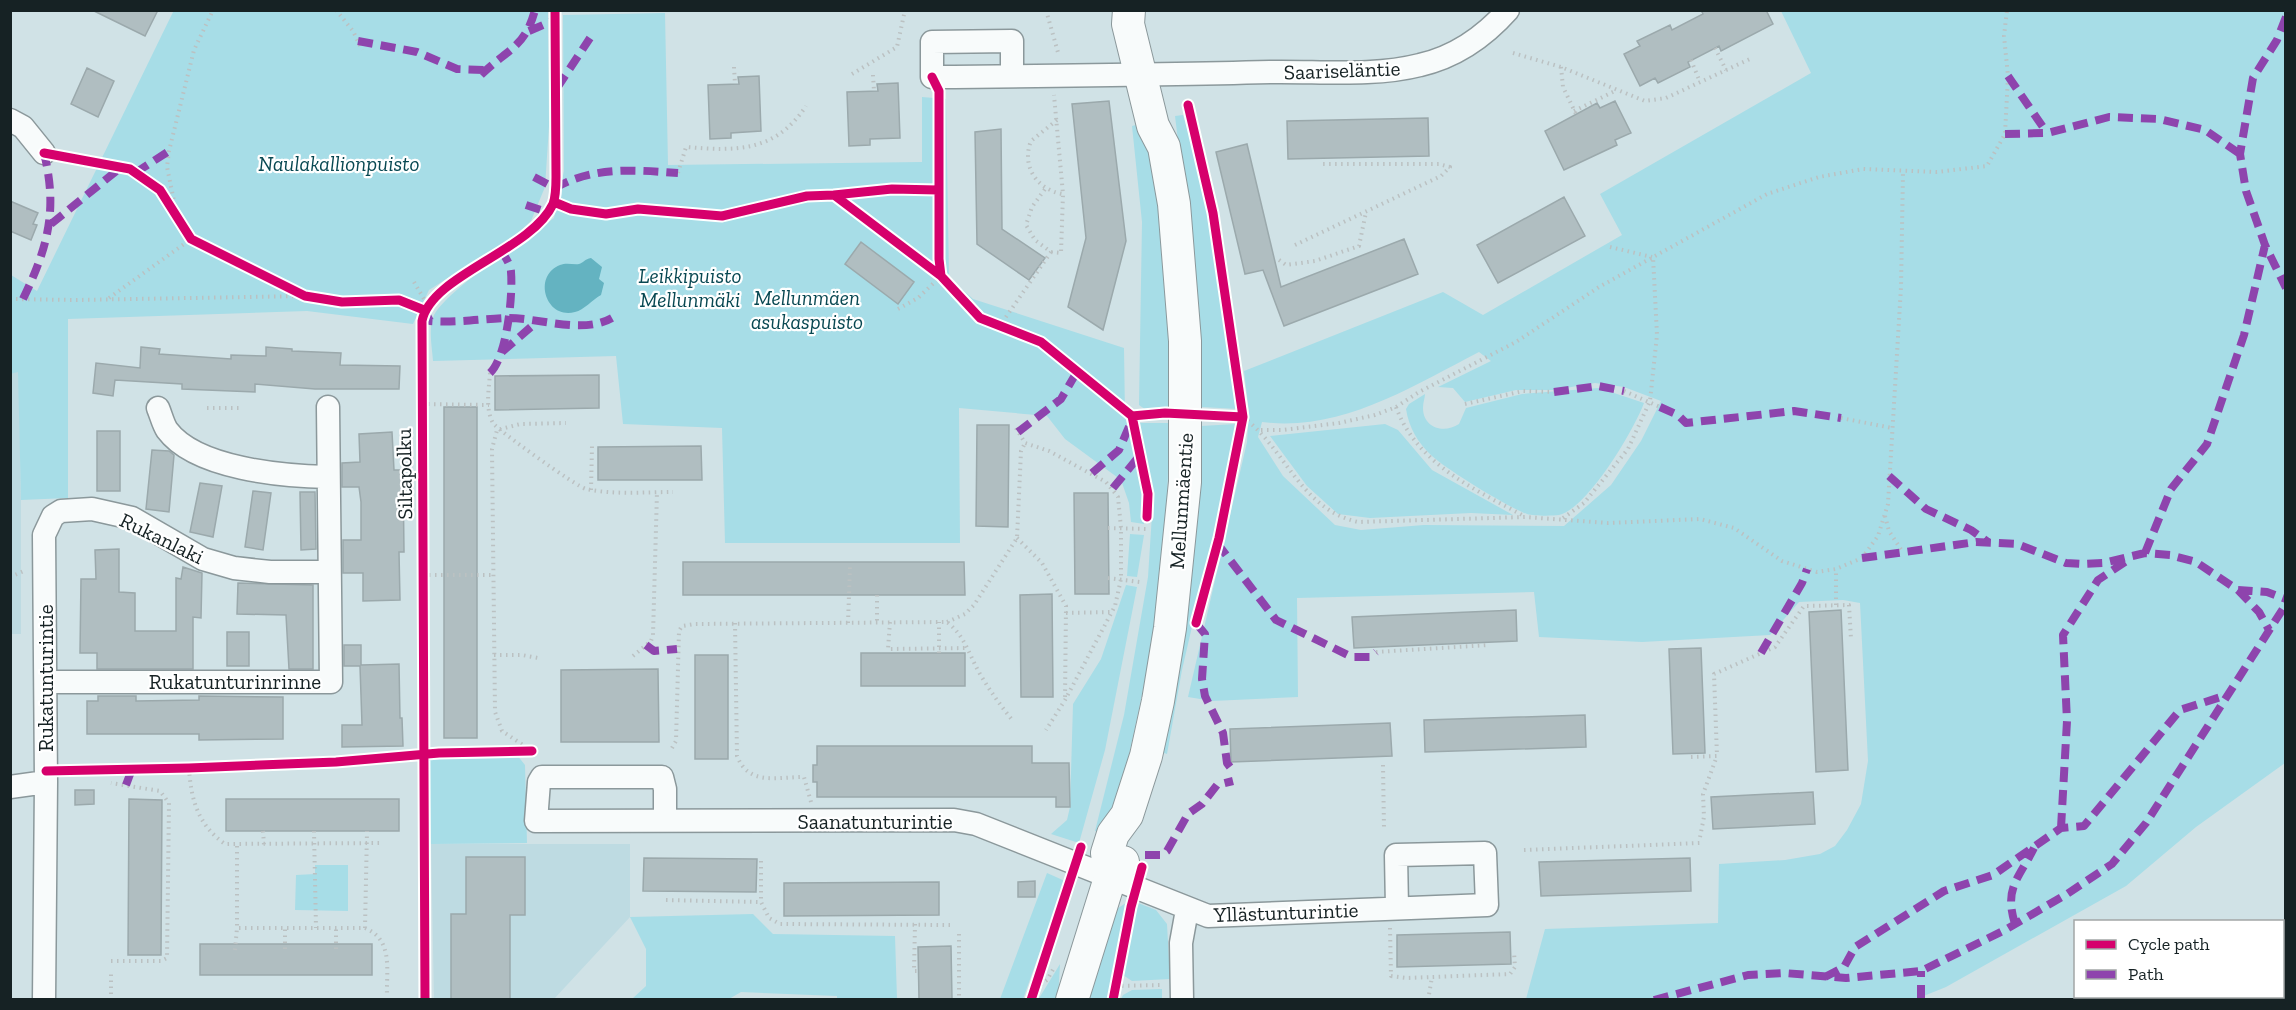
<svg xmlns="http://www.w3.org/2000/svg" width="2296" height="1010" font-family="'Zilla Slab',serif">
	<rect width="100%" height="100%" fill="#d0e2e6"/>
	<path fill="#bedbe2" d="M11,335L18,339L21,500V634H11Z
		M431,844H630V917L554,999H434Z"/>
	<path fill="#a7dde7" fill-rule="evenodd" d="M174,10L548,11L549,126L545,187L531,221L517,234L429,290L413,324L307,311L68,319V498L21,500L18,372L10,374L11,275L37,291Z
		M1781,11H2285V763L2196,827L2126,886L1946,987L1916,999H1526L1545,929L1718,923L1719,864L1785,860L1820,854L1835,846L1847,830L1861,804L1868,761L1860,603L1843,600L1799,602L1770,635L1642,642L1539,637L1534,592L1297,598L1298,697L1212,701L1188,697L1247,442L1249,412L1244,371L1443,292L1483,315L1622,235L1600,194L1811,73ZM1479,352L1491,361L1438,387L1453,388L1465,402L1516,390H1554L1595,383L1624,387L1661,401L1641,441L1611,485L1564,526L1424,525L1361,530L1335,525L1283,476L1258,437L1262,422C1341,432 1411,387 1479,352Z
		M665,13L668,165L922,162V97L946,99L949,277L973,299L1124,348L1125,416L1144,493V524L1131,522L1129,503L1121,480L1065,439L1047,416L959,408L960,543H725L722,428L623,424L616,356L433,361C432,347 428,328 434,315C448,289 527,238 554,218L564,171L563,15Z
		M1183,115L1202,179L1238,409L1202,407L1199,312L1175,116Z
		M1143,123C1165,215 1169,312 1170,406L1146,410L1139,405L1142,222L1132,126Z
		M1599,388L1644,403C1634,430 1588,508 1559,515C1551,516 1534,516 1527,514C1509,508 1446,469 1432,456C1418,443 1409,428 1406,409L1409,404L1425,394C1425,398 1423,402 1423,408C1423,428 1444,434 1459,424L1466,408L1522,394Z
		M1140,423H1169C1168,461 1168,500 1165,538C1156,639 1135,737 1109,835L1095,831L1124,715L1148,577L1153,499Z
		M1236,424L1235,440L1182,670L1167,754L1164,753V743L1198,503L1201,426Z
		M1385,424L1398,430L1432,470L1513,515L1471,513L1370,518L1338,514L1307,486L1270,436Z
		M1130,534L1144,535L1137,577L1127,576Z
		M1126,585L1137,587L1105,750L1079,843L1051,834L1067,820L1070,807L1073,704L1101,659Z
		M517,755L525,765L527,843L431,844L429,757Z
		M315,865H348V911L295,910L296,875L315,874Z
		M1047,873L1065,881L1023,999H1000Z
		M1129,901L1109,999L1088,1000L1115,910Z
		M1138,903L1156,910L1167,924L1170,979L1132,981L1123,975Z
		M753,914L773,934L895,936L897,999L837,1000V996L741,992L729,999H632L646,986V949L630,917Z
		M1060,964L1058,999L1038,1000Z
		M1162,989V999H1121L1123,995L1132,990Z"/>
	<path fill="#64b3c1" d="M591,258L602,267L599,279L604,283L601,295C592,300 584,310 575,312C546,320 532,276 560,265C567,262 573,265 579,264C583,263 585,259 591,258Z"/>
	<path fill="#b0bec1" stroke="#9ba9ac" stroke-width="1.5" d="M92,10H158L145,36Z
		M1701,10H1766L1773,24L1721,51L1719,46L1688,62L1690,67L1658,83L1655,78L1640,86L1624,54L1640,46L1637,41L1670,25L1672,30L1703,14Z
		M87,68L114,81L98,117L71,104Z
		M759,76L761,131L731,133V138L710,139L708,85L739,84L738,77Z
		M898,83L900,138L870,139V145L849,146L847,92L878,91L877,84Z
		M1109,101L1126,241L1103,330L1068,307L1086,238L1072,104Z
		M1615,101L1631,133L1615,140L1617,145L1564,170L1545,131L1597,103L1600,108Z
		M1428,118L1429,156L1288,159L1287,121Z
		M1001,129L1002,229L1045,258L1029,280L977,244L975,132Z
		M1247,144L1281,287L1404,239L1418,274L1284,326L1263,270L1245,274L1216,152Z
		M1564,197L1585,236L1498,283L1477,245Z
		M10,201L38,213L33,224L37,225L31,240L10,231Z
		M861,242L914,282L898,304L845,264Z
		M141,347L160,349L159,354L231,359V355L266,356V347L292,349V351L341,353L340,365L400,366L399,389H315L255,384V392L182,389V384L115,380L113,396L93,393L96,363L140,368Z
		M599,375V408L495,410V376Z
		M444,407H477V738H444Z
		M977,425H1009L1008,527L976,526Z
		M97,431H120V491H97Z
		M392,432L394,470H403L404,552H399L400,600L363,601V573H343V540H361V502L359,487H342V463L360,462L359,434Z
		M701,446L702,480H598V447Z
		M152,450L169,451L174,455L169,512L146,509Z
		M200,483L222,486L213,537L190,532Z
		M253,491L271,493L263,550L245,547Z
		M300,492H315L316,549L301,550Z
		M1074,493H1108L1109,594H1075Z
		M119,549V592L135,593V631H176V578L181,579L183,567L202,573L201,618L193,617V669H97V653H80L81,579H96L95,550Z
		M683,562H964L965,595H683Z
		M238,583L313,585V669H289L286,615L237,614Z
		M1052,594L1053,697H1021L1020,595Z
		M1516,610L1517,641L1354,648L1352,617Z
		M1841,610L1848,770L1816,772L1809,612Z
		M227,632H249V666H227Z
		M344,645H361V665L399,664L400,718H402L403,746L342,747V725H362L360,666H344Z
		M1701,648L1705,753L1673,754L1669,649Z
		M861,653H965V686H861Z
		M695,655H728V759H695Z
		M658,669L659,742H561V670Z
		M98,696H136V701L199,700V696L283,697V739L199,740V734H87V701H98Z
		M1585,715L1586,747L1425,752L1424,720Z
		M1390,723L1392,756L1231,762L1230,729Z
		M817,746H1032V763H1069L1070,807H1056V797H817V782H813V765H817Z
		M75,790H94V804L75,805Z
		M1813,792L1815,824L1713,829L1711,797Z
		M129,799L162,800L161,955H128Z
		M226,799H399V831H226Z
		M466,857H525V915H510V999H451V914H466Z
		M644,858L757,859L756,892L643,891Z
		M1690,858L1691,891L1541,896L1539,862Z
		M1035,881V897H1018V882Z
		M939,882V915L784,916V883Z
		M1510,932L1511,964L1397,967V935Z
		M200,944H372V975H200Z
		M951,946L952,999H919L918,947Z"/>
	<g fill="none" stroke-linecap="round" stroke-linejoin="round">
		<g stroke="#8b989b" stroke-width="25">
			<path id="minor" d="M1012,76V41L932,42V77C1045,76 1157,75 1270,72C1319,71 1373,77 1420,65C1455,57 1484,37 1508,10
				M10,120L23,127L44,153
				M158,408C161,415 163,424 167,430C196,469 283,476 328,477
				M46,682H331L328,407
				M10,787L46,782
				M665,820V789L662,777H542L539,782L536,821L954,820L976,824L1208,916L1487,905L1485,853L1396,855L1397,908
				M44,1000L46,782L44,535L53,516L61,511L92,509L132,518L203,559L234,568L270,572H329
				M1182,1000L1181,943L1187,910"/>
		</g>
		<g stroke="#8b989b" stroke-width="34">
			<path id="secondary" d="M1110,878L1107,853L1113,834L1127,815L1146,756L1158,701L1170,628L1185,482V341L1174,204L1164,147L1153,126L1128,24L1129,10
				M1072,1000L1110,878L1123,862"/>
		</g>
		<path stroke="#bbc1c2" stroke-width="4" stroke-dasharray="1.5 4.5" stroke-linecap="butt" d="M336,10L353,31L362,50
			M1046,10L1059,56
			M1715,48L1726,70
			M1513,53L1561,67L1645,101L1666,98L1752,58
			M1691,60L1700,82
			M734,67L735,84
			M1561,67L1563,87L1576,114
			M852,74L897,47L905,10
			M873,75L874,91
			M1574,111L1617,90
			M1057,120L1031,141C1021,166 1037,190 1063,194
			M678,173L686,147C735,151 775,153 806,106
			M176,211L167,167L169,151L194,50L213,10
			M1295,245L1441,176L1450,167L1439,164H1321
			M1610,247L1652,257
			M1051,252L1061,253L1063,194L1054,95
			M1279,260L1286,265L1315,261L1359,246L1366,212
			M414,282L424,299V310
			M109,298L191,239
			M10,299L76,300L305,296
			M898,309L918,298L941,276
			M999,327L1051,252L1035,240L1026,225L1032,207L1045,189
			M490,373C489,389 485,409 493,423C496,429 577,487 586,489C613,495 646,492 673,492
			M1624,391L1660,407
			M422,404L489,405
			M1465,404L1523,391L1554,392
			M1396,407C1417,464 1474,489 1524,516
			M207,408H239
			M1243,417C1286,449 1300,509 1358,522L1525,517L1608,523L1700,519L1734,528L1782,561L1817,572L1836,569L1862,558L1878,536L1888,504L1901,287L1903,172
			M1841,418L1892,428
			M1016,428L1025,443L1049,451L1106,482L1118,497L1121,528V579L1115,606L1065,700L1046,730
			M1261,430H1283L1339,423L1375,415L1396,407L1419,392L1516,342L1599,287L1767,194L1819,177L1863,169L1937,172L1987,166L2005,134L2008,76L2004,36L2007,10
			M591,490L592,446
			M1885,516L1889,531L1902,551
			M1563,518L1584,503L1628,449L1650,401L1657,335L1653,257
			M1108,528L1148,529
			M1017,538L1042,563L1066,606L1065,699
			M423,575H493
			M10,577L26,570
			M1108,578L1140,582
			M877,595V623
			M1836,605V569
			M1066,613L1112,612
			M890,622L888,649L968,648
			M947,622L965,614L974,605L1017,538L1021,451L1025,443
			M735,623L737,756C749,786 776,777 804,777L811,802
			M848,623L850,567
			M1376,652L1488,645
			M939,653V622
			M494,655H522L538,658
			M633,656L651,641L653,635L657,492
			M672,748L676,741L679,631L682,626L694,624L947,622C965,636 969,655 980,674C990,691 1001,706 1013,721
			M532,751L502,731L495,712L492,449L497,430L520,424L566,423
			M1691,757L1717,756L1714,674L1775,647L1804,606L1849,605L1851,639
			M1383,765L1384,829
			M189,768C191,800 198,825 225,844L381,843
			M263,831L264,845
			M314,831L316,928
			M1700,837L1704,817L1703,794L1717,756
			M237,846V928H365L367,831
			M1524,850L1700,843
			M761,861V902
			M666,900L761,902L769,918L780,924L950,925
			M915,924L914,971H918
			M365,928C394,940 386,971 387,997
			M1390,928L1391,976L1406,978L1432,977
			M959,934V1000
			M285,949V928
			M336,949V928
			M235,950L237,928
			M111,961H161L167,958L169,803L160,791L111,783
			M1116,986L1163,985
			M1036,988L1047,980L1055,966
			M111,1000V973
			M1428,1000L1432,977L1510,974L1515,967L1514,952"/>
		<use href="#minor" stroke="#f8fbfb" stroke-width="22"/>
		<use href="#secondary" stroke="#f8fbfb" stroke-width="32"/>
		<path stroke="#8e44ad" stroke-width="8" stroke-dasharray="15 8" stroke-linecap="butt" d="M2286,17L2277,40L2253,78L2240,154L2246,191L2265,245L2286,288
			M529,31L555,20
			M358,41L417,52L457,69L485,70
			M481,75C506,50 525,48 535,10
			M2008,76L2047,133
			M557,88L590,38
			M2005,134L2047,133L2109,117L2159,119L2205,130L2240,154
			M135,173L169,151
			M534,177L555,188C594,166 635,170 678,173
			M526,205L547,212
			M51,224L120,168
			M23,299C48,247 58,210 44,153
			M424,310L430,321C455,323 480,319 505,318C538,317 582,335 612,318
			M502,352L539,320
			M490,373C507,357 513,295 511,272C511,265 505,257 501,250
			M1554,392L1598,386L1624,391
			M1660,407L1678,415L1686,423L1794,411L1841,418
			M1018,432L1061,399L1078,370
			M1092,473L1119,450L1131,422
			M1889,476L1926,509L1971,530L1988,542
			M1113,488L1141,454
			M1217,543L1276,620L1352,657H1370L1376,652
			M2145,553L2171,489L2207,444L2244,335L2265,245
			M1862,558L1976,542L2017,544L2066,563L2082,564L2103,563L2145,553L2170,555L2196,562L2238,590L2267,592L2286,599
			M2238,590L2259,612L2269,630
			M1196,623L1205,634L1202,679L1205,696L1223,733L1227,763L1233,771
			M646,645L654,651L677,649
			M1761,653L1802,583L1807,569
			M126,785L132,769
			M2061,828L2067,721L2063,635L2098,580L2128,560
			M1145,855H1161L1167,851L1188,814L1202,804L1217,785L1233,781
			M2015,924C2004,888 2018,880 2034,848
			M1825,977L1844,967L1855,947L1944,891L1993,875L2061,828L2084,826L2180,710L2227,695
			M1654,1000L1748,975L1784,973L1846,978L1921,971L2005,930L2067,894L2112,864L2146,823L2286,604
			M1921,1000V971"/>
		<g stroke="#fff" stroke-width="13">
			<path id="cycleway" d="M932,77L939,91V259L941,276
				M1188,105L1213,213L1243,417L1219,538L1196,623
				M44,153L130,169L160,190L191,239L305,296L342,302L399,300L424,310
				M834,195L892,189L938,190
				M554,202L571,209L606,214L638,209L722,216L807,196L834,195L941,276L980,318L1041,342L1132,416L1148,494L1147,517
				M1132,416L1165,413L1243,417
				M46,771L189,768L336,762L439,753L532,751
				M425,1000L422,321C431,275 531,251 553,204C556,196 556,185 556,177L555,10
				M1031,1000L1081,847
				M1113,1000L1131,907L1142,867"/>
		</g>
		<use href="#cycleway" stroke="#d6006c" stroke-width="9"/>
	</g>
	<g text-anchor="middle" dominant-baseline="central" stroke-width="4.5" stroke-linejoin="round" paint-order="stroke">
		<g font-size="21" fill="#162224" stroke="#fff">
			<text transform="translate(1342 70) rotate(-2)">Saariseläntie</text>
			<text transform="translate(404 474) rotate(-91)">Siltapolku</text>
			<text transform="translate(1181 501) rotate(-86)">Mellunmäentie</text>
			<text transform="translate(162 538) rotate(26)">Rukanlaki</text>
			<text transform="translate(45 678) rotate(-90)">Rukatunturintie</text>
			<text x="235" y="681">Rukatunturinrinne</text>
			<text x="875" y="821">Saanatunturintie</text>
			<text transform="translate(1286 912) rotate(-2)">Yllästunturintie</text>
		</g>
		<g font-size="21" font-style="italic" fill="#084852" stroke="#fff">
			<text x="339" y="163">Naulakallionpuisto</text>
			<text x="690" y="275">Leikkipuisto<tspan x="690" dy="24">Mellunmäki</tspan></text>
			<text x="807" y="297">Mellunmäen<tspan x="807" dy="24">asukaspuisto</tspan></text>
		</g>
	</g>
	<rect width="2296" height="1010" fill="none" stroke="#162224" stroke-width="24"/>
	<rect x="2074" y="920" width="210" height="78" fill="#ffffff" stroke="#a2a7a7" stroke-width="1.5"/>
	<rect x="2086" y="940" width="30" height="9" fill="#d6006c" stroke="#a2a7a7" stroke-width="1.5"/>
	<text x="2128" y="950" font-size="18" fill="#162224">Cycle path</text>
	<rect x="2086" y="970" width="30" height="9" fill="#8e44ad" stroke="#a2a7a7" stroke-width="1.5"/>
	<text x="2128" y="980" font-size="18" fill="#162224">Path</text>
</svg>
